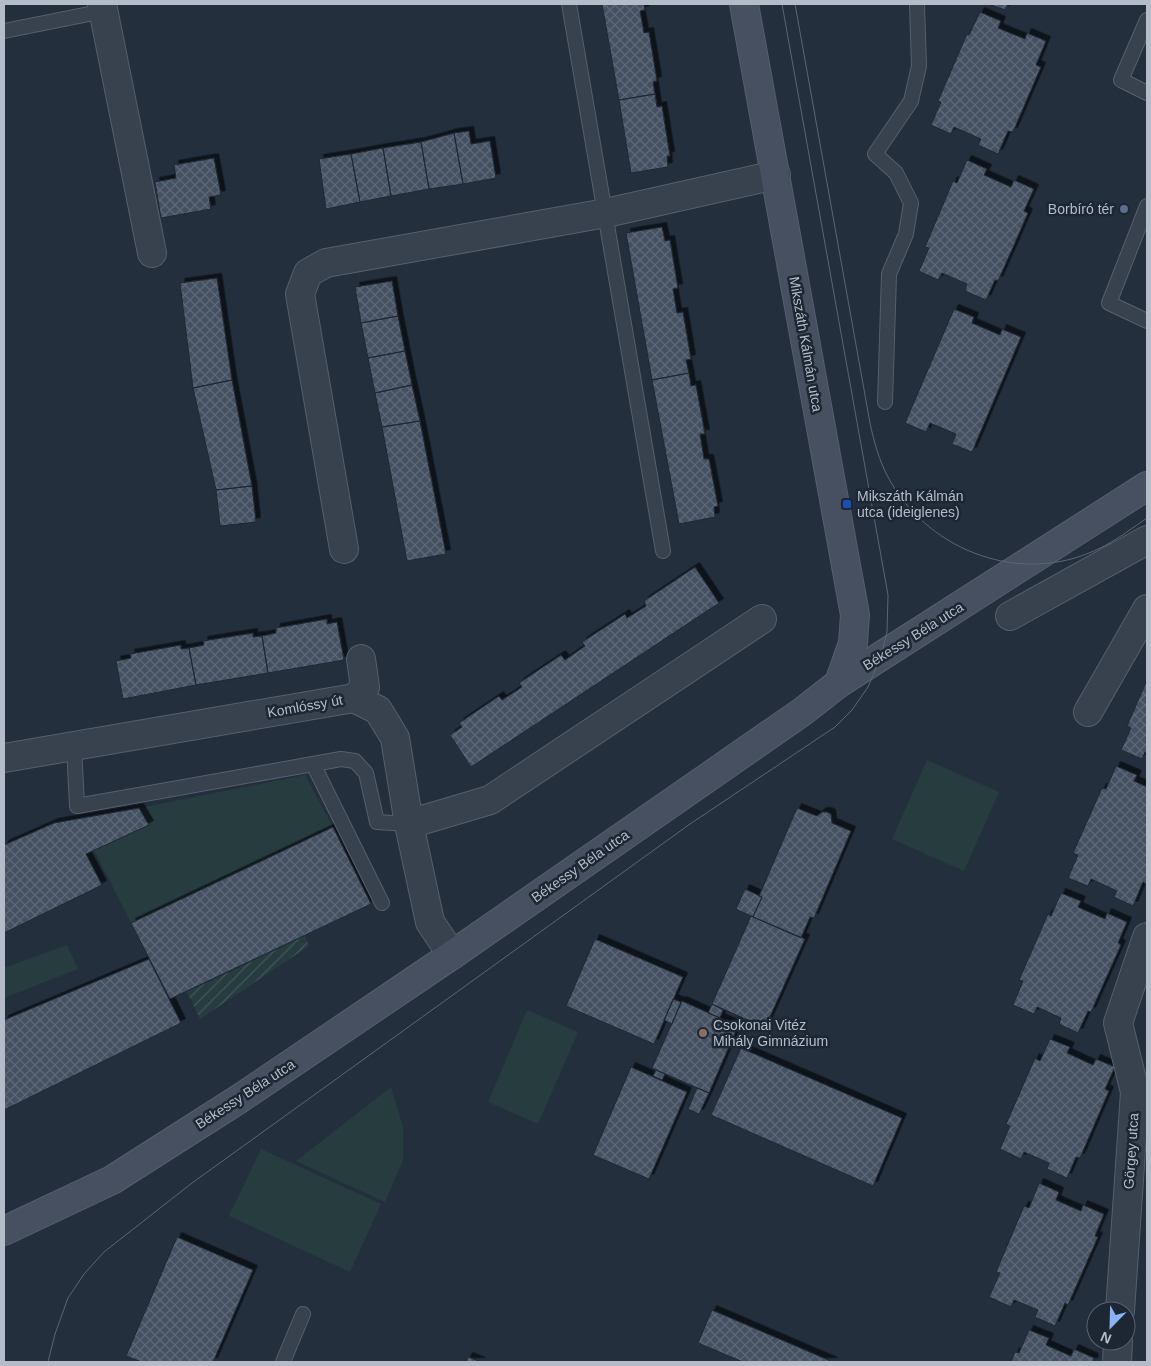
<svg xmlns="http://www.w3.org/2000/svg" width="1151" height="1366" font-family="Arial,sans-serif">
	<defs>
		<pattern id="garden-furrows" width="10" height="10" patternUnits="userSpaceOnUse" patternTransform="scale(1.25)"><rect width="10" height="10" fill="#263c3f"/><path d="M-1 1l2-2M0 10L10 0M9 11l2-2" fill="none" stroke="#435659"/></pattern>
		<pattern id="building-cross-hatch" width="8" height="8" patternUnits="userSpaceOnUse" patternTransform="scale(1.25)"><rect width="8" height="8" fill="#455162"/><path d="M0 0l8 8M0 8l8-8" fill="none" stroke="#5d6877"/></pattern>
		<filter id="shadow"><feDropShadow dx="4.5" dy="-4.5" stdDeviation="0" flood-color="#0009"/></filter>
	</defs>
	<rect width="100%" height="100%" fill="#242f3e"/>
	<path fill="#263c3f" d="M927,760L999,792L964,871L892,839Z
		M305,775L333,827L131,923L94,850L149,825L139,808Z
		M67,945L78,969L4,998V968Z
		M527,1010L578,1032L538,1124L488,1102Z
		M391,1087L403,1127V1160L385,1202L296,1161Z
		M261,1149L381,1204L350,1272L229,1216Z"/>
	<path fill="url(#garden-furrows)" d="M305,936L309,946L200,1019L187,992Z"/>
	<path fill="url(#building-cross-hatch)" stroke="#1f2835" filter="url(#shadow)" d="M602,4H644L645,10L640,11L644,33L649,32L657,81L653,82L655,94L619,100Z
		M989,4H1008L1005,10Z
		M980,12L1001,21L998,28L1025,39L1027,33L1046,41L1036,65L1041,67L1013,132L1008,131L998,154L978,145L981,139L954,127L951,134L931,125L941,102L938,101L967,34L969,35Z
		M655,94L657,107L662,106L670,156H667L668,167L631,173L619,100Z
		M469,131L471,144L490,141L496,178L463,184L454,133Z
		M454,133L463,184L429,189L421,142Z
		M421,142L429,189L391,196L383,148Z
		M383,148L391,196L360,202L351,154Z
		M351,154L360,202L326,209L319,159Z
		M214,158L221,195L209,197L211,209L161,218L155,182L176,178L174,165Z
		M967,160L987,169L984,175L1011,187L1014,180L1034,189L1024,211L1028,213L1011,252L998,281L995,280L986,300L965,291L967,284L942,273L938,280L919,271L929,248L925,247L953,181L957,183Z
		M662,227L665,241L670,240L678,288L673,289L677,313L683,312L691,359L686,360L689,373L652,380L626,233Z
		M217,278L232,380L193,388L180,283Z
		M392,281L398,316L361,323L355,287Z
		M954,309L974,317L972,323L1000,335L1002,329L1021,337L972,452L952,444L956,434L930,423L926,432L905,423Z
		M398,316L405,351L368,358L361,323Z
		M405,351L412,385L375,393L368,358Z
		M689,373L691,386L696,385L705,434H700L704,459H709L718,506L714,507L715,517L679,524L652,380Z
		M232,380L252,486L216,490L193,388Z
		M412,385L420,421L382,427L375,393Z
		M420,421L446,554L407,561L382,427Z
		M252,486L256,522L220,526L216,490Z
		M695,567L719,603L471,767L450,735L462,727L459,723L499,696L502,700L522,687L519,683L561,655L565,660L585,646L582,642L625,614L627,618L646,606L644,601Z
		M327,619V624L337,622L344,660L268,673L262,636L276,633V628Z
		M253,633V637L262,636L268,673L196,685L189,648L204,645L203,641Z
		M181,645V649L189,648L196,685L123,699L116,661L131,658L130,654Z
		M1147,680V753L1145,752L1142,759L1121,750L1131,728L1127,726Z
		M1116,766L1137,775L1134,781L1147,787V881L1146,884L1143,882L1133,906L1114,897L1117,891L1091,879L1088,886L1068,878L1078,855L1073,853L1102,788L1106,789Z
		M139,808L149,825L86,854L102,885L4,933V845L54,823Z
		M797,808L817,816L822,812H827L831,814L832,823L851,831L814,918L810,917L801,938L753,917L762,897L759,896Z
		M333,827L371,904L170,999L131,923Z
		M745,889L762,897L753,917L736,909Z
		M1061,893L1081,901L1078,907L1105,919L1107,913L1127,922L1118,943L1121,945L1091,1012L1088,1011L1078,1033L1059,1024L1061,1018L1037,1007L1034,1014L1013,1005L1023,981L1019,980L1048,914L1051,916Z
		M751,916L805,939L765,1028L712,1004Z
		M595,939L683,977L654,1044L566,1006Z
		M149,959L181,1023L4,1110V1020Z
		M673,999L681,1002L672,1024L664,1020Z
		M682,1001L738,1026L709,1093L652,1068Z
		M712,1004L723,1010L720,1018L708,1013Z
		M1050,1039L1070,1047L1067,1053L1093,1065L1096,1059L1115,1067L1105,1089L1109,1091L1080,1158L1076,1157L1067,1178L1047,1169L1049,1163L1024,1152L1021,1159L1000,1149L1010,1126L1006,1124L1035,1058L1040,1061Z
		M741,1048L902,1118L873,1186L711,1115Z
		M631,1067L687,1092L649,1179L593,1155Z
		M656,1070L665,1074L662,1080L653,1076Z
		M697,1088L709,1093L699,1114L688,1109Z
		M1039,1183L1059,1192L1056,1200L1081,1211L1083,1205L1104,1214L1095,1236L1098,1237L1068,1305L1065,1303L1055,1326L1035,1317L1038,1310L1014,1300L1011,1307L989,1297L1000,1273L996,1272L1024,1206L1029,1208Z
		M177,1237L253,1270L213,1362H142L126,1356Z
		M712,1310L833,1362H743L698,1343Z
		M1029,1330L1049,1338L1046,1345L1071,1356L1074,1349L1094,1358L1093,1362H1011L1015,1352L1019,1353Z
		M468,1357L481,1362H466Z"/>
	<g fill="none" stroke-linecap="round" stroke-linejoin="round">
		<g stroke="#565f6c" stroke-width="16">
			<path id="lane" d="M569,4L663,551
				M1147,20L1121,80L1147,93
				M4,31L104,11
				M1147,206L1109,303L1147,321
				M885,402L889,274L906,234L911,203L896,173L875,154L911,101L919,66L917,4
				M74,746L77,806L313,764L382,903
				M313,764L341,759L355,761L366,773L377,822L409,824
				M283,1362L303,1314"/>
		</g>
		<g stroke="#565f6c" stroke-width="30">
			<path id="street" d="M102,4L152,253
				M344,549L300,294L308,273L326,263L606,213L776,175
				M1010,616L1147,540
				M354,698L365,687L361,659
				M1088,712L1147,609
				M4,758L354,698L378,710L395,738L409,824L430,922L452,955
				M409,824L490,800L762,619
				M1120,1311L1135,1092L1118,1023L1147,937
				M1117,1362L1118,1341"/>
		</g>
		<g stroke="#565f6c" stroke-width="30">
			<path id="secondary" d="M744,4L855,615L853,643L839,683
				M4,1231L112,1180L239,1099L452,955L802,712L839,683L1147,486"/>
		</g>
		<use href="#lane" stroke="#38414e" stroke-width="14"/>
		<use href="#street" stroke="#38414e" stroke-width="28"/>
		<use href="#secondary" stroke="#465061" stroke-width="28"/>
		<path stroke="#5a6575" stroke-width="1" d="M795,4L870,423C874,442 879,460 888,477C925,547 1013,584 1089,553C1110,545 1128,531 1147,518
			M48,1362L55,1334L68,1298L84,1274L104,1252L192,1183L690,824L835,727L852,710L868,687L881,656L887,632L888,595L782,4"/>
	</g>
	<circle fill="#5c6f8a" stroke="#1d2633" stroke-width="2" cx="1124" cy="209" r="5"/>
	<rect fill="#1a4fb4" stroke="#1d2633" stroke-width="2" x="842" y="499" width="10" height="10" rx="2.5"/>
	<circle fill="#8d6e63" stroke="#1d2633" stroke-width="2" cx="703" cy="1033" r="5"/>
	<g text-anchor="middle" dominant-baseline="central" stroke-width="5" stroke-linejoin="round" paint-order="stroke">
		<g font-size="14" fill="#b4bcc9" stroke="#1d2633" text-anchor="start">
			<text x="1114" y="209" text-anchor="end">Borbíró tér</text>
			<text x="857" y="496">Mikszáth Kálmán<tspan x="857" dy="16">utca (ideiglenes)</tspan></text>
			<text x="713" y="1025">Csokonai Vitéz<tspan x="713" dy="16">Mihály Gimnázium</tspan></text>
		</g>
		<g font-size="14" fill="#b4bcc9" stroke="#1d2633">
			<text transform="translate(806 344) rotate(80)">Mikszáth Kálmán utca</text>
			<text transform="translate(913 636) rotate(-32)">Békessy Béla utca</text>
			<text transform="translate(305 706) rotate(-10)">Komlóssy út</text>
			<text transform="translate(580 866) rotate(-35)">Békessy Béla utca</text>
			<text transform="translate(245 1094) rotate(-33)">Békessy Béla utca</text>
			<text transform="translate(1131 1151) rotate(-86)">Görgey utca</text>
		</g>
	</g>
	<rect width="1151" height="1366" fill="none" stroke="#b4bcc9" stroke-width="10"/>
	<g transform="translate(1111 1326) rotate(203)"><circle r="24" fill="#1d2633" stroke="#59626f"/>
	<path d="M0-4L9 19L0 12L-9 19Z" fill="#8ab4f8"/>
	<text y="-8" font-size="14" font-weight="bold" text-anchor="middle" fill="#b4bcc9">N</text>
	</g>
</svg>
